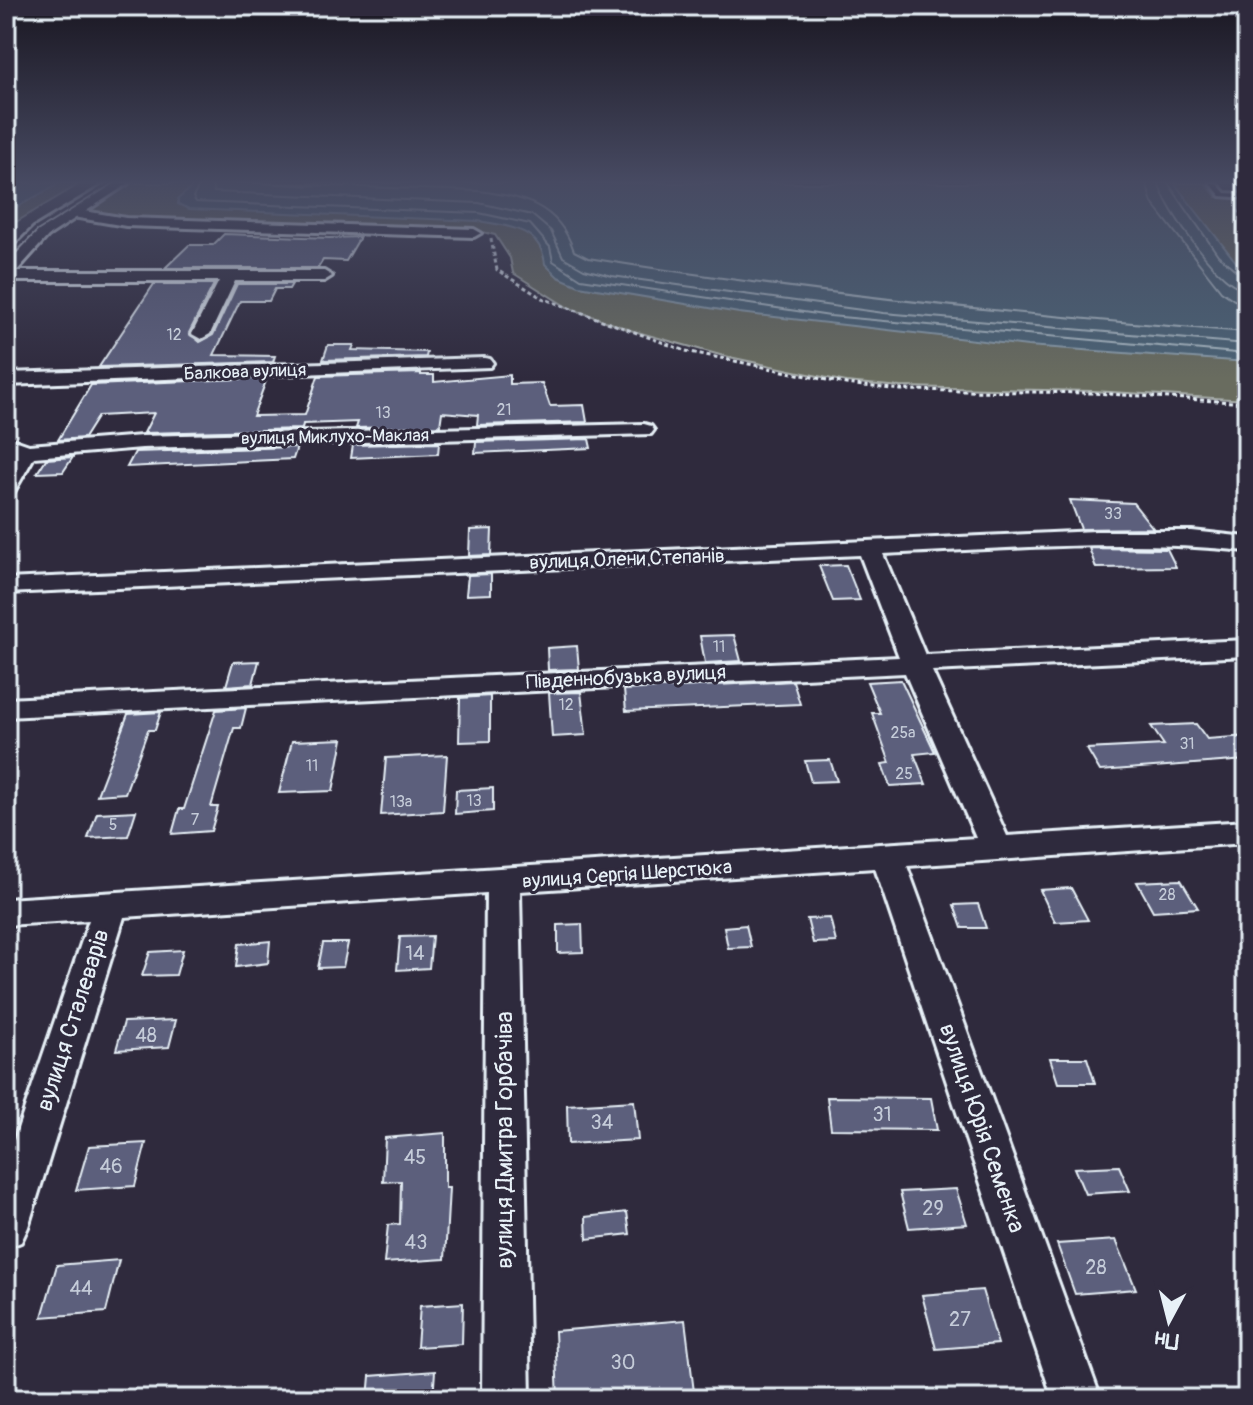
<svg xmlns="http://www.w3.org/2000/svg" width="1253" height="1405" font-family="Pangolin,sans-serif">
	<rect width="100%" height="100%" fill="#2f2a3d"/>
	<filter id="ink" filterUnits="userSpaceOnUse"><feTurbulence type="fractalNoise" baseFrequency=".0125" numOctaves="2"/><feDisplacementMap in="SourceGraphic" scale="16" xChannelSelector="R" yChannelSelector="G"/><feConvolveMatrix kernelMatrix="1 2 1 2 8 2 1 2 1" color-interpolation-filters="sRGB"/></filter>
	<g filter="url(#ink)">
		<path fill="#696c5f" stroke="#a8aeac" stroke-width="2" d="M60,183H81L6,228V213Z
			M132,183H1205L1217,197L1247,200V400L1093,391L900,387L846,382L720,355L630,330L567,307L513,273L510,258L495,235L478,231L128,220L85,213Z"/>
		<path fill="#4b6474" stroke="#8a9ca9" stroke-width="2" d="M6,183H60L6,213Z
			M197,183H277L308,186L325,183H1174L1247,276V362L1028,346L739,313L579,286L558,277L545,264C541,228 508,226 478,221L189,209L178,204V199Z"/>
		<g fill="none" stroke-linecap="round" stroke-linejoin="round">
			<path stroke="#a9b9c3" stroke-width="2" d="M201,183L193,197L196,202L479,213L530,224L550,247L553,261L581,279L830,316L1247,354
				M211,183L214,192L479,203L532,215L551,231L563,257L584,269L612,276L884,313L1247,344
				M247,183L479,191C523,197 558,204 574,251L588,258C807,293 1026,316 1247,332
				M1146,183L1152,203L1221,291L1234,300L1247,302
				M1158,183C1167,210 1219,287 1247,290
				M1168,183L1218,255L1247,280"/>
		</g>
		<path fill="#5b5e7b" stroke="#e8f1f8" stroke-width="2" d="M224,234L329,238L360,237L346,261L323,260L318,268H165L189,245H213Z
			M154,284H214L189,333L200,342L213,335L237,284H292L289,289H275L269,301H240L214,355L275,356L273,362L99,367Z
			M328,345H354L352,350L427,352L426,357L323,360Z
			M421,373V375H434V382L510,375V384L542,383L550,406L584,405L587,422L477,425L478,415L442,412L440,426L356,428L358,422L303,424L302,429L144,433L154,413L98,416L84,438L58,440L91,385L267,378L253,416L305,415L318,376Z
			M589,439L591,448L475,453L476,442Z
			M439,443L438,454L351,458L353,445Z
			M297,447L293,459L127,467L135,452Z
			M73,457L63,472L37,473L46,459Z
			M1070,500L1133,503L1153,528L1081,529Z
			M492,529L491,555L469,556L470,530Z
			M1089,548L1167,549L1176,567L1096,568Z
			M846,565L860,600L833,601L819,566Z
			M491,574V594L466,595L468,575Z
			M734,635L741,661L705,663L700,636Z
			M577,646L579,669L548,670L547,648Z
			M259,661L253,684L226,686L233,662Z
			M901,680L935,752L914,754L926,784L890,786L882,764L890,763L872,713H880L867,682Z
			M793,681L800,704L626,711L624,690Z
			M581,692L586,735L552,737L549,693Z
			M490,696V741L459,742L460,698Z
			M246,708L241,728H234L211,807H218L211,831L172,834L179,809H184L216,710Z
			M161,712L155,730H148L125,793L97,795L128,714Z
			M1196,724L1207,739L1247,736V760L1100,771L1087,749L1164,745L1151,726Z
			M343,739L333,791L279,793L292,741Z
			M447,755L443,811L381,815L386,758Z
			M830,760L837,781L811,782L805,761Z
			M493,788V811L455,814L456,790Z
			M136,811L128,836L88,838L97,813Z
			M1181,880L1198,908L1153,911L1137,882Z
			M1071,888L1088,920L1055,922L1040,890Z
			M978,904L986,928H962L954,905Z
			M830,918L836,942L813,943L807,919Z
			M582,924L583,952L558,953V925Z
			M746,925L751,947L728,948L724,927Z
			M432,936L429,968L397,970L400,937Z
			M270,941L268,963L236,967L239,944Z
			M323,943H348L343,967L318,968Z
			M183,950L176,975L142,976L150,952Z
			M176,1020L169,1047L116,1050L124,1022Z
			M1050,1058H1087L1095,1083H1058Z
			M827,1097L931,1098L937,1130L831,1129Z
			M634,1101L638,1140L568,1144L567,1105Z
			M445,1133V1188H449L445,1259L384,1263L388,1225L400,1224L401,1181L383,1182L385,1138Z
			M146,1143L135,1186L76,1190L89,1146Z
			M1119,1166L1130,1191L1085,1194L1074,1168Z
			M956,1189L967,1224L909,1228L900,1192Z
			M627,1212L630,1234L587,1239L586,1217Z
			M1116,1240L1136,1289L1075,1294L1057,1244Z
			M119,1260L106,1312L42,1317L57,1265Z
			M982,1290L998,1344L936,1349L922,1295Z
			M463,1303L462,1344L417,1347L420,1306Z
			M685,1320L694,1392L607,1399H558L555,1331Z
			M435,1371L433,1399H368L370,1376Z"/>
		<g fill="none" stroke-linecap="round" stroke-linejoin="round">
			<g stroke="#e8f1f8" stroke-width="6">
				<path id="service" d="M1210,183H1216L1225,193L1247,194V198L1221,196Z"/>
			</g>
			<g stroke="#e8f1f8" stroke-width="6">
				<path id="minor" d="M72,209L126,218L474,229L481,233L474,237L126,226L67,216L65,213Z
					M6,271H324L332,276L324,281H235L210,334L201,339L192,334L219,281H6Z
					M484,358L490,359L493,363L490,367L6,385V373Z
					M644,424L651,426L654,430L651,434L142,448L34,457L14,492L6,494V469L15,454L6,450V437L29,445L142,436Z
					M1096,531H1192L1247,537V551C1126,538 1004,549 883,554L925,655L1247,640V656L932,671L1007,836L1247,821V843L907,866L1101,1399H1053L875,868L520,891L530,1399H482L486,893L124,917L28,1227L21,1242L6,1248V1164L89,920L6,925V899L976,838L905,673L6,717V699L899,657L860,555L6,593V579Z"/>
			</g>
			<g stroke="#e8f1f8" stroke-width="6">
				<path id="secondary" d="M108,183H129L48,236L14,274L6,276V256L34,228Z"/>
			</g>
			<path stroke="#e8f1f8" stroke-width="3" stroke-dasharray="4 3" stroke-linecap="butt" d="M1237,210L1247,222
				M491,239L497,270L542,298L686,351L846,384L901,390L1093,393L1247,403"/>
			<use href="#service" fill="#2f2a3d" fill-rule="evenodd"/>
			<use href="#minor" fill="#2f2a3d" fill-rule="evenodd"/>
			<use href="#secondary" fill="#2f2a3d" fill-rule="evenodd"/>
			<path stroke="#e8f1f8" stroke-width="2" d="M6,263L37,231L114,183"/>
		</g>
	</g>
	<linearGradient id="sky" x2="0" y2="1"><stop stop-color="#1a1722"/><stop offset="0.48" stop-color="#474a62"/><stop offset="1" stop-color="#474a62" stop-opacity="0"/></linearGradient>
	<rect width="1253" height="379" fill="url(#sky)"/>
	<g text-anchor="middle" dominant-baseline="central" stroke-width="6" stroke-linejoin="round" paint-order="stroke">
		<g font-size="16" fill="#c5ccd9">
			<text x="174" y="335">12</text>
			<text x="504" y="410">21</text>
			<text x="383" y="413">13</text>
			<text x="1113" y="514">33</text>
			<text x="719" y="647">11</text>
			<text x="566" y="705">12</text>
			<text x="903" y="733">25а</text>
			<text x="1187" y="744">31</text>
			<text x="312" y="766">11</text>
			<text x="904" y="774">25</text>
			<text x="474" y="801">13</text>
			<text x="401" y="802">13а</text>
			<text x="195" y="820">7</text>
			<text x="113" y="825">5</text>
			<text x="1167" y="895">28</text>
		</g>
		<g font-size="18" fill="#e8f1f8" stroke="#2f2a3d">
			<text transform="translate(245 372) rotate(-2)">Балкова вулиця</text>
			<text transform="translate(335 437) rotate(-1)">вулиця Миклухо-Маклая</text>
		</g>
		<g font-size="20" fill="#e8f1f8" stroke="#2f2a3d">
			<text transform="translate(627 559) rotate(-2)">вулиця Олени Степанів</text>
			<text transform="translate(626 677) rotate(-3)">Південнобузька вулиця</text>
			<text transform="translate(627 874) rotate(-4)">вулиця Сергія Шерстюка</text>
		</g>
		<g font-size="20" fill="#c5ccd9">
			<text x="415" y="953">14</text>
			<text x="146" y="1035">48</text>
			<text x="882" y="1114">31</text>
			<text x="602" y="1122">34</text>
			<text x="415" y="1157">45</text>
			<text x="111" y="1166">46</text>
			<text x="933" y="1208">29</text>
			<text x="416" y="1242">43</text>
			<text x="1096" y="1267">28</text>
			<text x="81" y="1288">44</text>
			<text x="960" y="1319">27</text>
			<text x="623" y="1362">30</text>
		</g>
		<g font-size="24" fill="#e8f1f8" stroke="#2f2a3d">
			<text transform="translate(73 1020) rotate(-72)">вулиця Сталеварів</text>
			<text transform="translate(982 1128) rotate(71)">вулиця Юрія Семенка</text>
			<text transform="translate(504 1140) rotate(-90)">вулиця Дмитра Горбачіва</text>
		</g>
	</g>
	<rect width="1253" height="1405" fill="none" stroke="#2f2a3d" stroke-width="32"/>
	<rect x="16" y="16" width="1221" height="1373" fill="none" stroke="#e8f1f8" stroke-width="3" filter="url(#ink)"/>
	<g transform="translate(1169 1321) rotate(187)" stroke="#2f2a3d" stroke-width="6" paint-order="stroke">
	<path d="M0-6L14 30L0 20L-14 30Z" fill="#e8f1f8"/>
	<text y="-12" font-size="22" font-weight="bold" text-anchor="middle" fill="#e8f1f8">Пн</text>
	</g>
</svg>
